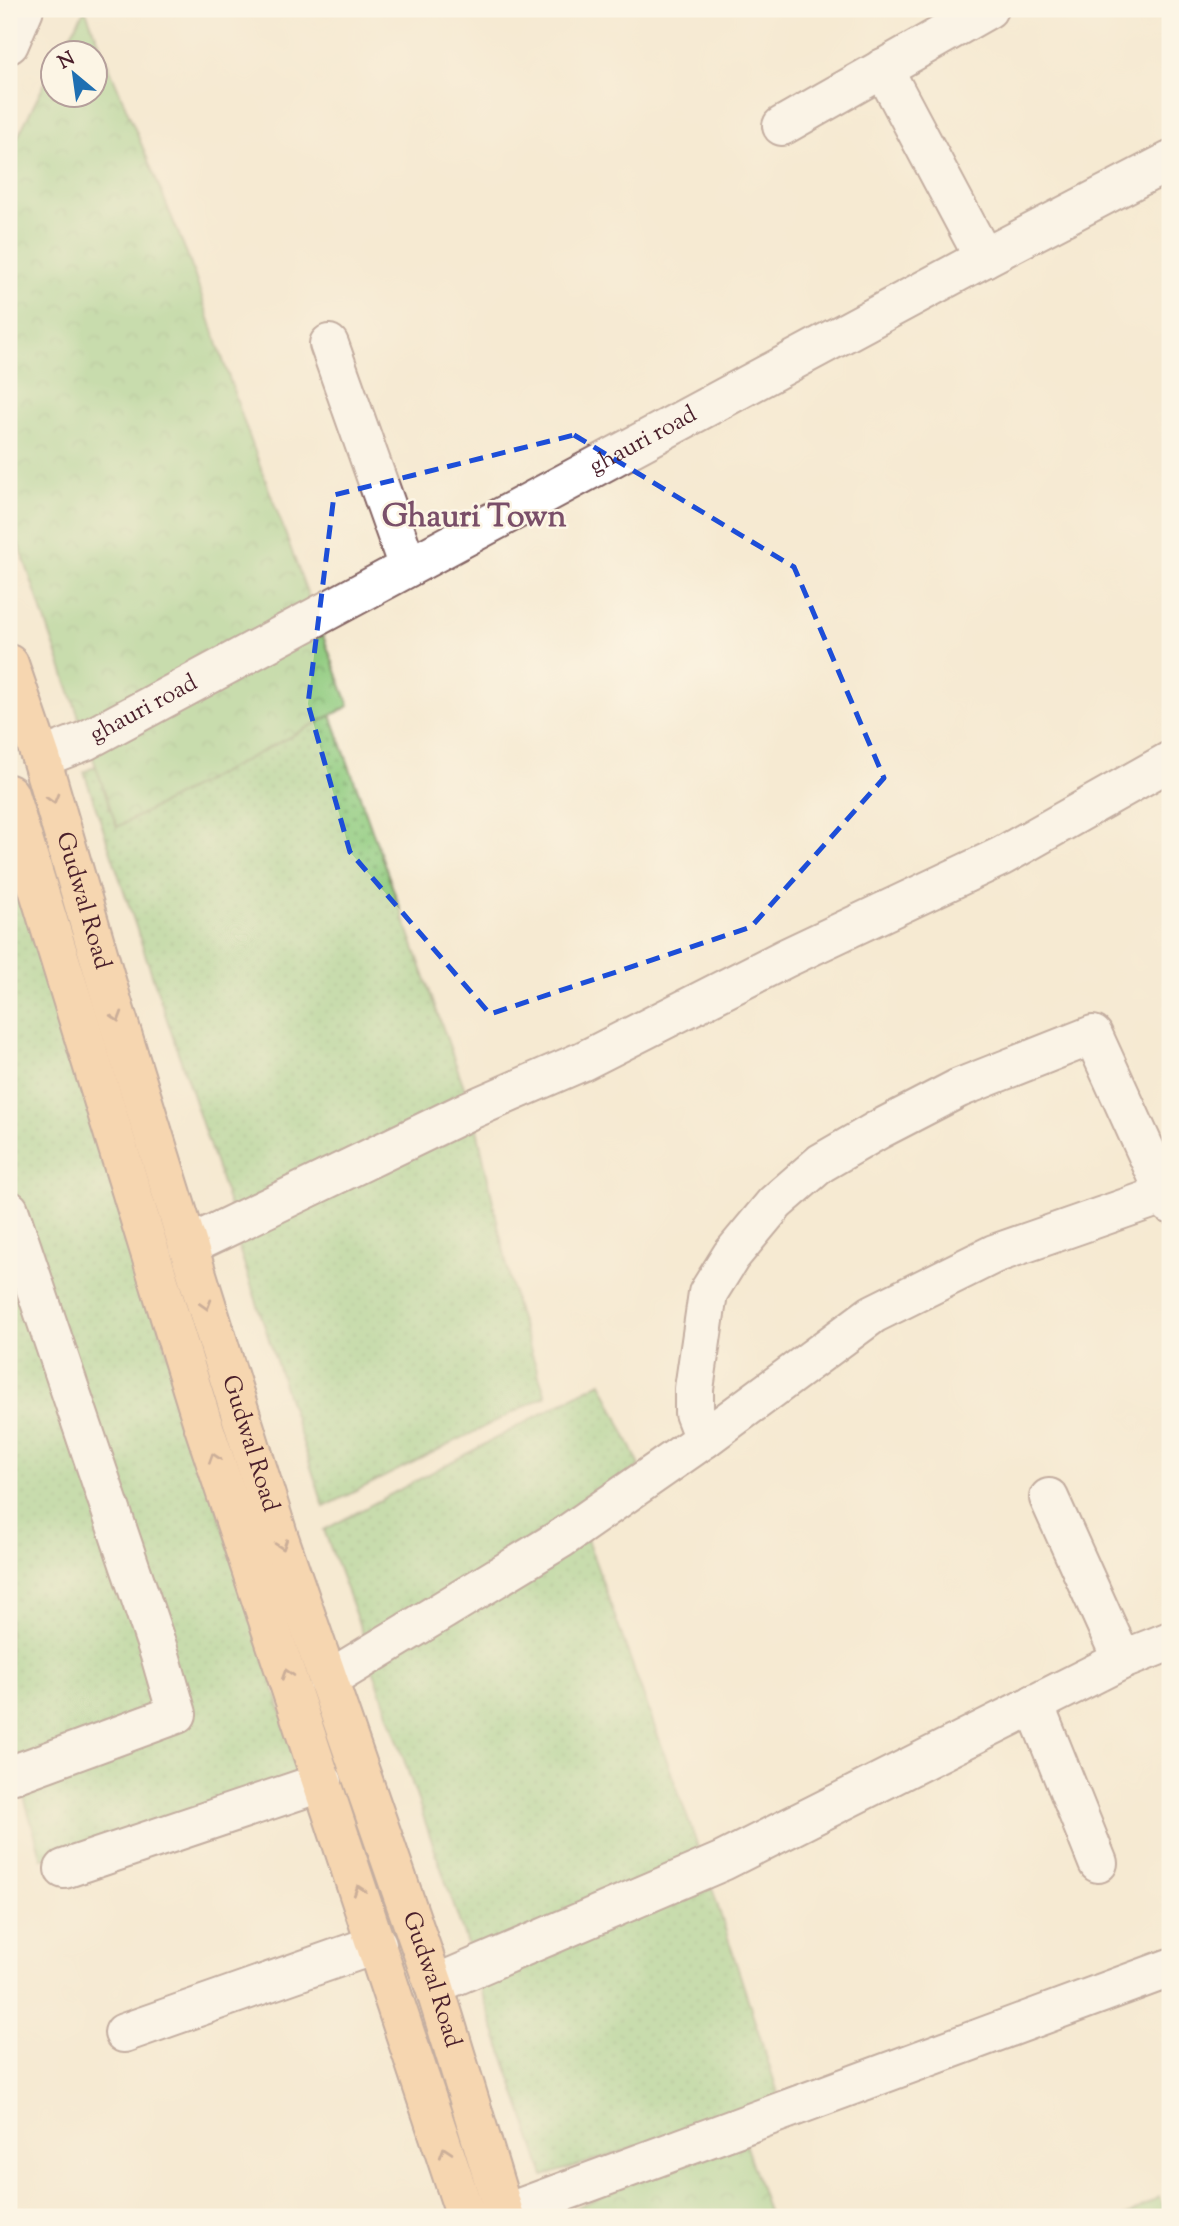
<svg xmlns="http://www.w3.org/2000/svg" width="1179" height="2226" font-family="'Sorts Mill Goudy',serif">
	<defs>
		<pattern id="grass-dots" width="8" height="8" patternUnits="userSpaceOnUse" patternTransform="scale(1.75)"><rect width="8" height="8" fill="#91cc81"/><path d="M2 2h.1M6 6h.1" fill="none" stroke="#78a56a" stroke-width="1.8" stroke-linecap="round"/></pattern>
		<pattern id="park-crowns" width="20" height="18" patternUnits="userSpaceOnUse" patternTransform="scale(1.75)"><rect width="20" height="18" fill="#91cc81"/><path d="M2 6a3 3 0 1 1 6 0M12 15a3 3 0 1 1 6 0" fill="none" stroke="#78a56a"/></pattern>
	</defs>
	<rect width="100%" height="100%" fill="#fcf5e5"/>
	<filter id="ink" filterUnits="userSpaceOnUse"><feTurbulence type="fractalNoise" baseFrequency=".0143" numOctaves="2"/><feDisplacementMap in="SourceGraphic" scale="14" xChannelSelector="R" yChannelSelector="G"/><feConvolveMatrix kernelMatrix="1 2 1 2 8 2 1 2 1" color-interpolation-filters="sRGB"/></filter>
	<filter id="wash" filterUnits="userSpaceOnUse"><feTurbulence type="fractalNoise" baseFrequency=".00686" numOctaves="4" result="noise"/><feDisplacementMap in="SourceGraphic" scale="28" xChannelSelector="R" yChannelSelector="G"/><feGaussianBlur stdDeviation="1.57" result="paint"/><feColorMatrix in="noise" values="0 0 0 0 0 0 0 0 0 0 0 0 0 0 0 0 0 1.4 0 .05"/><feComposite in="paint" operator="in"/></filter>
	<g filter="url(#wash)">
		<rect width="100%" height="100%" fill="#f6ead2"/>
		<path fill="url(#grass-dots)" stroke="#6e7656" stroke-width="2" d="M308,651L469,1101L232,1213L84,772Z
			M9,853L301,1773L288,1785L42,1859L9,1745Z
			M474,1115L516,1307L546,1396L324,1507L234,1233Z
			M601,1382L640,1466L367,1646L324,1530Z
			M587,1539L703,1861L471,1956L372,1666Z
			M712,1888L781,2102L544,2176L476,1975Z"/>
		<path fill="url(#park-crowns)" stroke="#6e7656" stroke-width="2" d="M85,9L188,256L244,422L349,706L117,827L9,516V154L52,69V94H94V52H61Z
			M742,2135L770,2217H554Z
			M1159,2197L1167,2217H1124Z"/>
	</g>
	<g filter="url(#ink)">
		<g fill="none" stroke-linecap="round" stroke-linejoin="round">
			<g stroke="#866665" stroke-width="42">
				<g id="minor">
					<path d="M9,44L24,9"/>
					<path d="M883,68L984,258"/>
					<path d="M782,126L988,9"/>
					<path d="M329,344L408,567"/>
					<path id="s1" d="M41,758L85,741L984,258L1170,161"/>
					<path d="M9,1210L160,1655L177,1714L14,1774"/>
					<path d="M188,1246L468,1111L583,1061L786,958L1002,856L1170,761"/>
					<path d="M704,1439L694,1413V1389L708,1293L731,1256L775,1203L821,1163L878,1130L959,1088L1093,1035L1170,1204"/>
					<path d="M1122,1660L1170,1641"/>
					<path d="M328,1680L562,1538L704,1439L873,1314L994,1254L1166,1194"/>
					<path d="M1034,1704L1098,1863"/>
					<path d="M64,1869L323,1782"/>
					<path d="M434,1985L723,1861L1122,1660L1049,1498"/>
					<path d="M124,2033L377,1944"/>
					<path d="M495,2217L1170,1968"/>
				</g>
			</g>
			<g stroke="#866665" stroke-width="42">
				<g id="major">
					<path id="s2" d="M9,664L41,758L114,1008L279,1538L434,1985L505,2217"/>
					<path d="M9,794L202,1421L466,2217"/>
				</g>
			</g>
			<use href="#minor" stroke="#fff" stroke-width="38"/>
			<use href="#major" stroke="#f6be87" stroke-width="38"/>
		</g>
		<defs><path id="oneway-chevron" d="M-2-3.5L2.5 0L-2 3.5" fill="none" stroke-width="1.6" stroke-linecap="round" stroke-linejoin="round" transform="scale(1.75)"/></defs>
		<g stroke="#976754">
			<use href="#oneway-chevron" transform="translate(53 799) rotate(74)"/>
			<use href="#oneway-chevron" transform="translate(117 1017) rotate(73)"/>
			<use href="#oneway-chevron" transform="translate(206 1305) rotate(73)"/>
			<use href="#oneway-chevron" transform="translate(214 1458) rotate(-108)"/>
			<use href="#oneway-chevron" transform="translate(282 1545) rotate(71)"/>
			<use href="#oneway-chevron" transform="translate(287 1674) rotate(-108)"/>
			<use href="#oneway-chevron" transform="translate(359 1890) rotate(-108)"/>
			<use href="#oneway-chevron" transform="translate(445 2152) rotate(-108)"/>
		</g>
	</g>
	<path d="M0 0H1179V2226H0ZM574,435L794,567L884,778L751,927L490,1014L350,852L308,704L334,495Z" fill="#f6ead2" fill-opacity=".55" fill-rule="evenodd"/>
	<path fill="none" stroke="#1d4ed8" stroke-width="5" stroke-dasharray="14 9" stroke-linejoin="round" d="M574,435L794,567L884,778L751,927L490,1014L350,852L308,704L334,495Z"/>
	<g text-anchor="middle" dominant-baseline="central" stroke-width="5" stroke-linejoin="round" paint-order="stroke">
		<g font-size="24" fill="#4a1f2b" stroke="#fcf5e5">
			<text stroke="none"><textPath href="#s1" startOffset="681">ghauri road</textPath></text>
			<text stroke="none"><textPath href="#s1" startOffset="114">ghauri road</textPath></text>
			<text stroke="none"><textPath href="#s2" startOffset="248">Gudwal Road</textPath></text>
			<text stroke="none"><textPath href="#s2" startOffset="816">Gudwal Road</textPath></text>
			<text stroke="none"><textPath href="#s2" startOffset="1382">Gudwal Road</textPath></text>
		</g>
		<g font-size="32" font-weight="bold" fill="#7a4f69" stroke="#fcf5e5">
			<text x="474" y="518">Ghauri Town</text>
		</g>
	</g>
	<rect width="1179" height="2226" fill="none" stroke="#fcf5e5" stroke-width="35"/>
	<g transform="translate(74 74) rotate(331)"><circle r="33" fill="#fcf5e5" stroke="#b59f9b" stroke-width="2"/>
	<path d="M0-5L12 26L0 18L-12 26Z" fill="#1f6fb2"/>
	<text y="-10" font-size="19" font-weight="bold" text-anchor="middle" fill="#4a1f2b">N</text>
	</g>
</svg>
